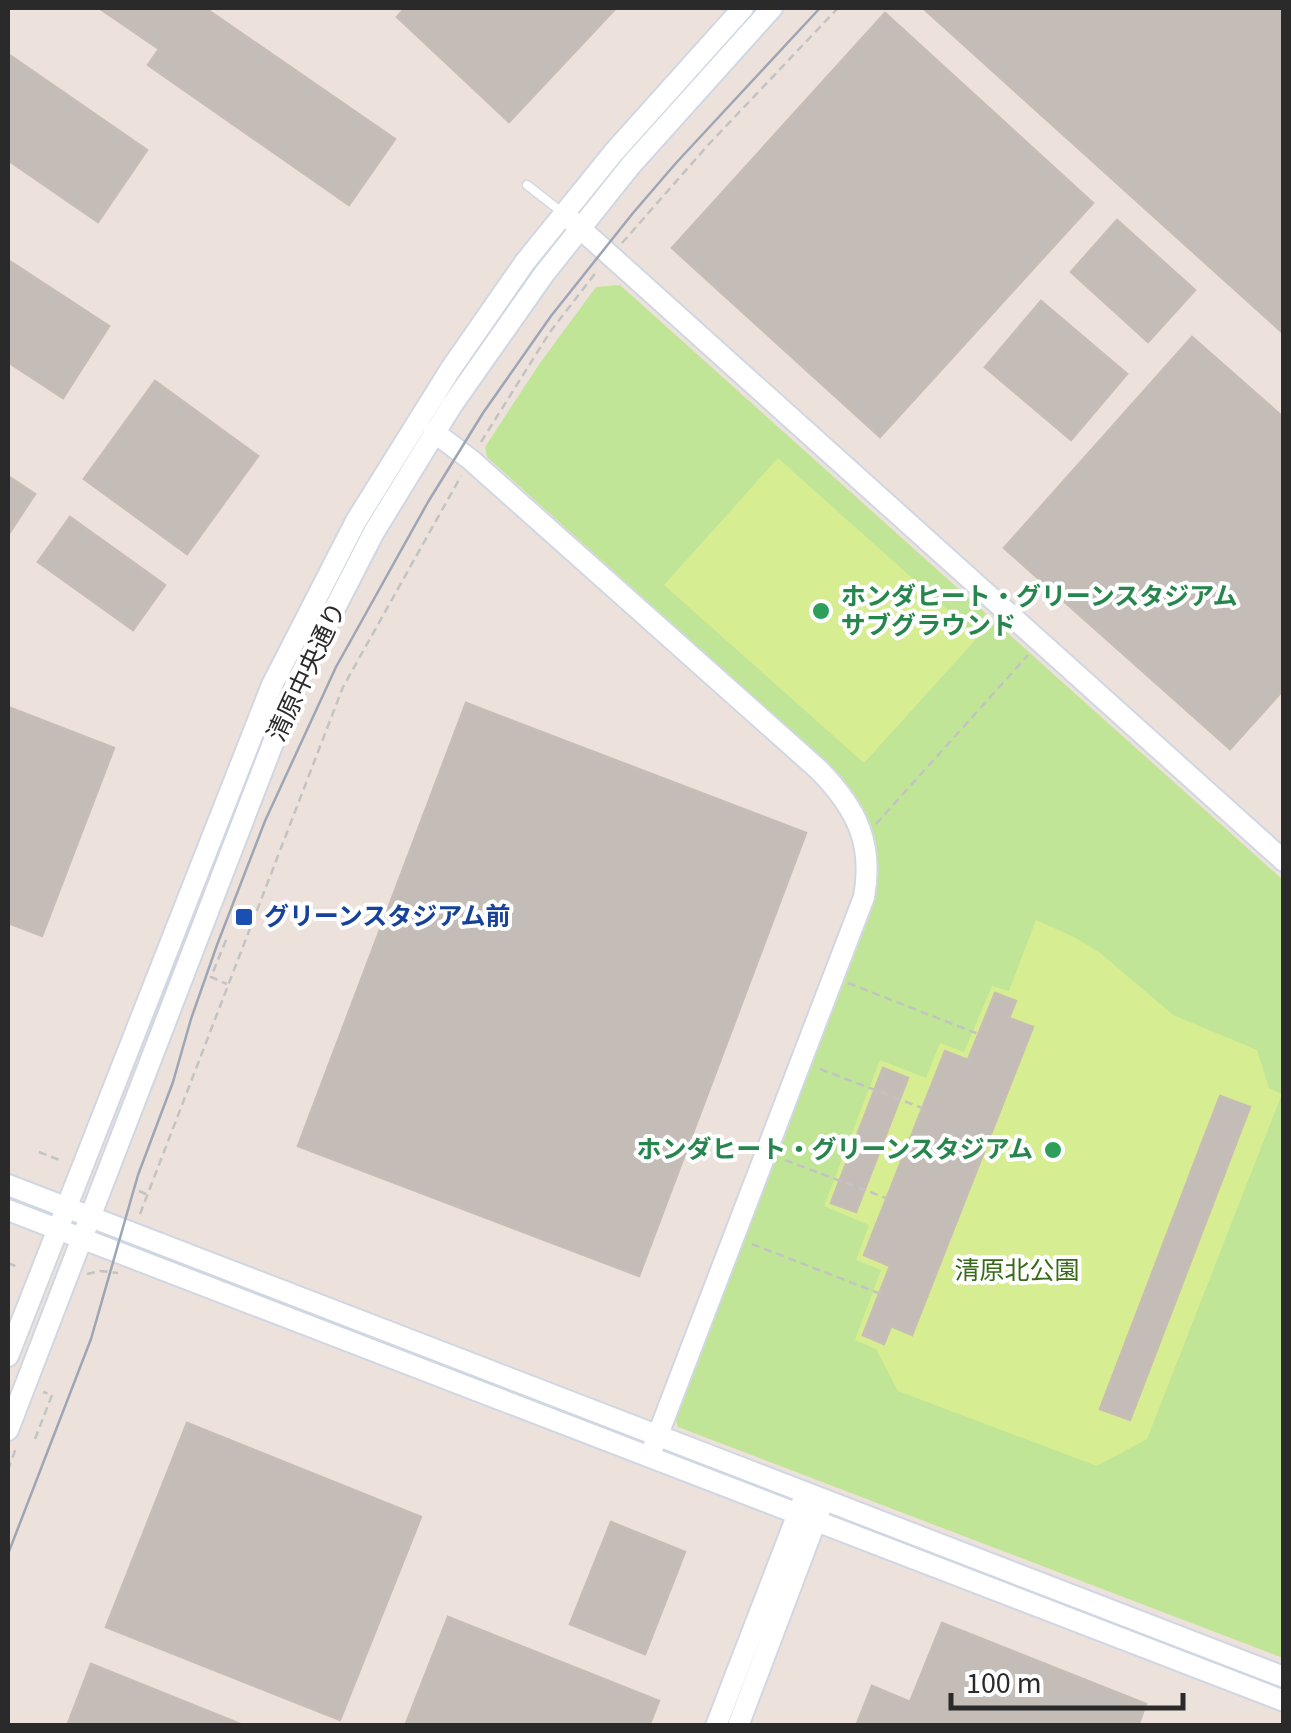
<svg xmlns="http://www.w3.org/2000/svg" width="1291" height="1733" font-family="'Source Sans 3','Noto Sans JP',sans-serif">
	<rect width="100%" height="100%" fill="#ece2db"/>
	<path fill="#c0e596" d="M620,285L1283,880V1658L678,1427L675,1418L873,907C886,853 875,816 839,774L487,457L485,447L540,363L596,287Z"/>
	<path fill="#d7ed91" d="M778,458L978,637L864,763L664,585Z
		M1036,920L1074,937L1099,952L1173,1015L1257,1050L1269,1088L1282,1094L1147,1439L1097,1466L898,1391L876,1349L855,1340L881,1270L856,1260L869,1225L824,1206L880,1060L926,1078L940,1043L964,1052L992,986L1009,991Z"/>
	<path fill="#c4bdb7" stroke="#c8bdb5" stroke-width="2.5" d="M99,8H205L395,139L349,205L148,65L159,49Z
		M405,8H616L509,122L397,17Z
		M923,8H1284V334Z
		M885,13L1093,203L880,437L672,248Z
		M8,54L147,150L98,222L8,160Z
		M1117,220L1195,290L1148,342L1071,272Z
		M8,260L109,326L63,398L8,362Z
		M1041,301L1127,374L1071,440L985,367Z
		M1192,337L1284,418V689L1230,749L1004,548Z
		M155,381L258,456L187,554L84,479Z
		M8,476L35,494L8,535Z
		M70,517L165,585L133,630L38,562Z
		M466,703L806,833L639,1276L298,1146Z
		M8,707L114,748L42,936L8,923Z
		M995,993L1016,1001L1009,1018L1033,1027L912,1335L891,1326L884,1344L863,1335L890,1266L864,1255L945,1051L968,1060Z
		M883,1068L908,1078L856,1212L831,1203Z
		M1220,1096L1250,1107L1130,1420L1100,1409Z
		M187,1423L421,1517L340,1720L106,1627Z
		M611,1522L685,1552L645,1654L570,1624Z
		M448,1617L659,1701L649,1726H405Z
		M942,1623L1146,1704L1138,1726H856L872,1686L910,1702Z
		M91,1664L243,1725V1726H67Z"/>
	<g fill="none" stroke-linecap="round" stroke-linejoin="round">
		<g stroke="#d0d7e3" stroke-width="11">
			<path id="service" d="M527,185L563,213"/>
		</g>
		<g stroke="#d0d7e3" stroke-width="24">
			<path id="tertiary" d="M572,221L1284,861
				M434,432L471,460L819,770C856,808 874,843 864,897L654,1445
				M8,1185L1284,1677
				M8,1210L1284,1701
				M8,1356L272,685L356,521L450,370L525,262L614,152L743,8
				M8,1430L295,686L374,532L452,405L544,274L631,165L772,8
				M716,1726L802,1503
				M738,1726L821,1507"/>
		</g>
		<path stroke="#c3c3c3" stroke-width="2.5" stroke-dasharray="8 5" stroke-linecap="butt" d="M622,243L709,144L838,8
			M481,442L550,332L597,271
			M876,824L1028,655
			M226,940L211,977L227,984
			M848,983L981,1035
			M820,1069L922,1108
			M39,1152L62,1161
			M785,1160L886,1198
			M139,1191L146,1194
			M140,1214L343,687L461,476
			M752,1244L881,1294
			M8,1263L20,1268
			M87,1274L100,1271L118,1273
			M35,1439L52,1395L43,1392
			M8,1470L16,1448"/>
		<use href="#service" stroke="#fff" stroke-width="8"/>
		<use href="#tertiary" stroke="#fff" stroke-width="20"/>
		<path stroke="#9ea5b5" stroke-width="2.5" d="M8,1554L91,1339L138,1175L173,1082L191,1019L217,945L265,821L336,667L428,502L483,413L551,316L633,213L676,163L820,8"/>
	</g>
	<g fill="#2e9e5b" stroke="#fff" stroke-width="4">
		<circle cx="821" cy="611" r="10"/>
		<circle cx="1053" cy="1150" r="10"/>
	</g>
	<rect fill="#1a4fb4" stroke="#fff" stroke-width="4" x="234" y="907" width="20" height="20" rx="5"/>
	<g text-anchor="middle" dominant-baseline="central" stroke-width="8" stroke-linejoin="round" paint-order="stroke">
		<g font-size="25" font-weight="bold" fill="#27864d" stroke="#fff" text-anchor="start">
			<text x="841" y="597">ホンダヒート・グリーンスタジアム<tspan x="841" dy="29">サブグラウンド</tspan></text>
			<text x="1033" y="1150" text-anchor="end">ホンダヒート・グリーンスタジアム</text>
		</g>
		<g font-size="25" fill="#2a2a2a" stroke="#fff">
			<text transform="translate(307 672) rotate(-65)">清原中央通り</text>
		</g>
		<g font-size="25" font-weight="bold" fill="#164399" stroke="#fff" text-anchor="start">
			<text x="264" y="917">グリーンスタジアム前</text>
		</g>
		<g font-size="25" fill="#386918" stroke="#fff">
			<text x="1017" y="1271">清原北公園</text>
		</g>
	</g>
	<rect width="1291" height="1733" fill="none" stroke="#2a2a2a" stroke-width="20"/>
	<path d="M951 1693v15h232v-15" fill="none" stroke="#2a2a2a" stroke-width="5"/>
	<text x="966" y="1693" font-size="30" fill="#2a2a2a" stroke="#ffffff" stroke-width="8" paint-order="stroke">100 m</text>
</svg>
